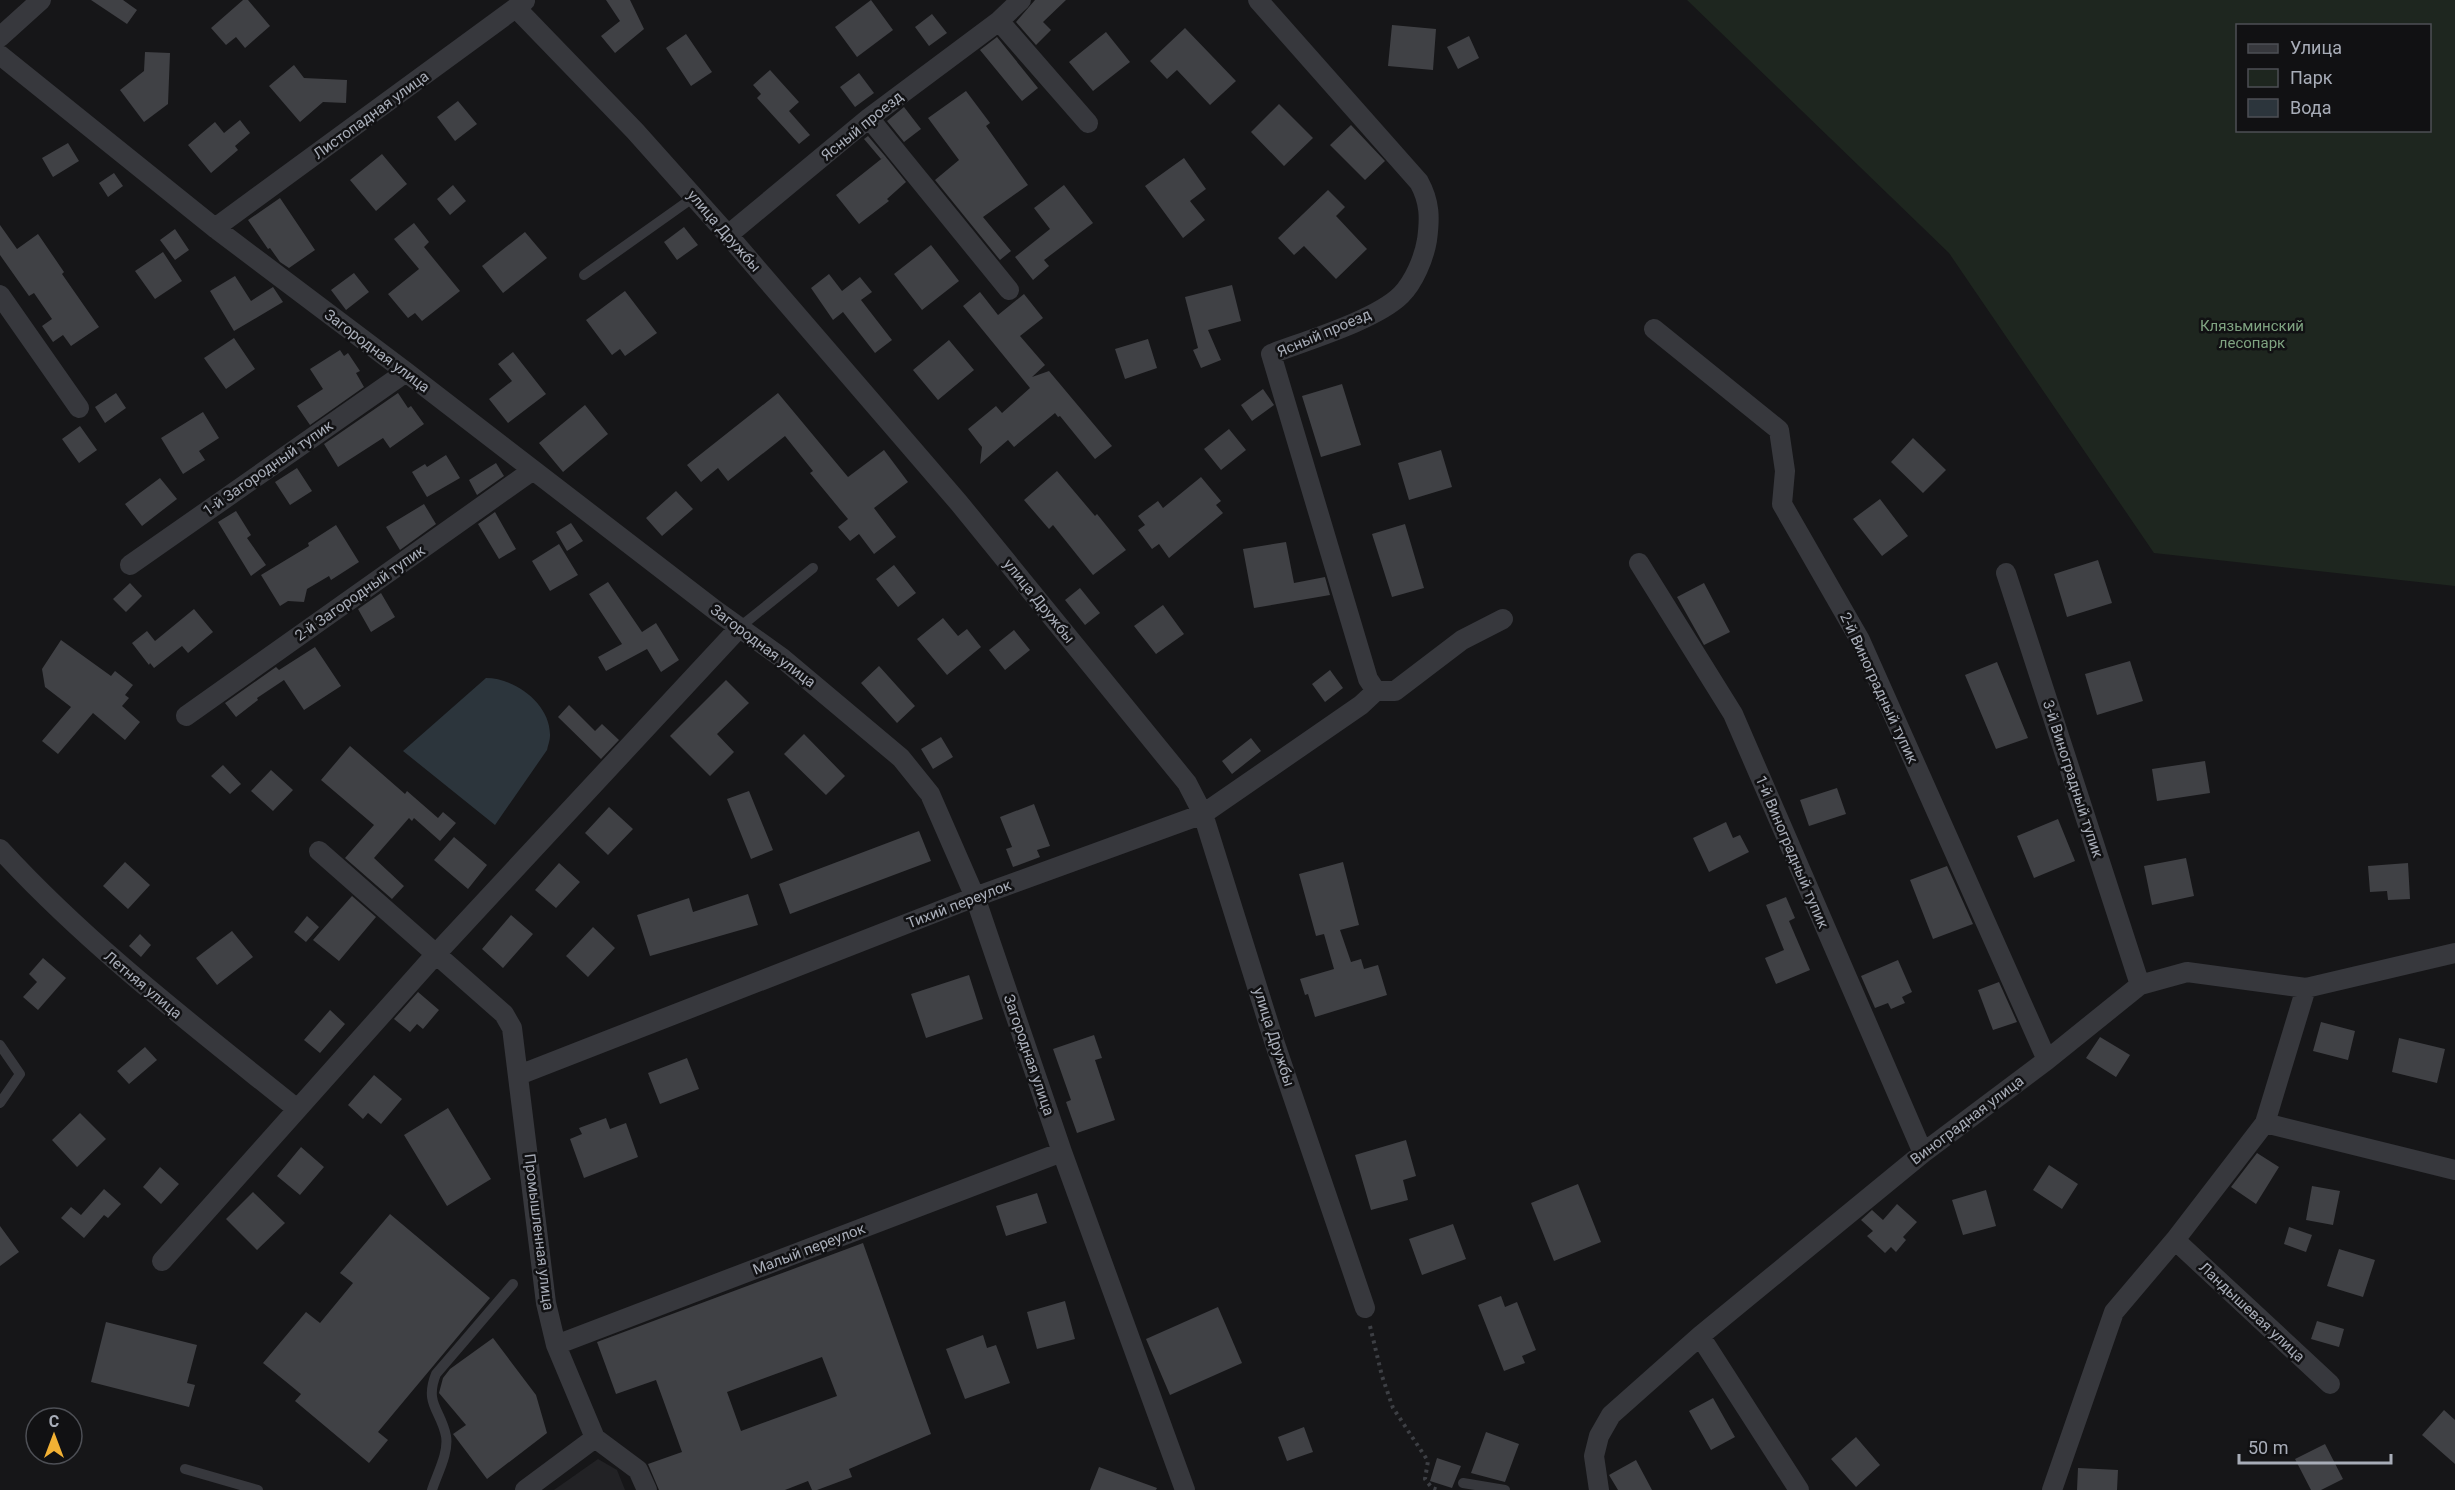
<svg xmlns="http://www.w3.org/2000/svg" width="2455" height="1490" font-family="Roboto,sans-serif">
	<rect width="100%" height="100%" fill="#161618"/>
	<path fill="#222225" d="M598,1459L617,1470L625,1490H554Z"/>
	<path fill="#1e261f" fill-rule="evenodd" d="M1687,0H2455V586L2154,553L1949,253ZM2238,26H2430V130H2238Z"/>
	<path fill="#2c353c" d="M486,678C515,678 551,704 550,736C550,740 548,745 547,750L495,825L403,751Z"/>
	<path fill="#404145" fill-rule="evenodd" d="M91,0H123L137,10L127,24Z
		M243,0H248L270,26L245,48L236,37L226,45L211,28Z
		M606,0H630L644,29L615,53L601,36L620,21Z
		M871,0L893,30L857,57L835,27Z
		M1035,0H1066L1043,22L1051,30L1036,45L1016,22Z
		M932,14L947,33L929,46L915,27Z
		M1392,25L1436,29L1433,70L1388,66Z
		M1185,28L1236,81L1210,105L1177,70L1167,79L1150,61Z
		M1106,32L1130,62L1093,91L1069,62Z
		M686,34L712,72L691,86L666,48Z
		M1469,36L1479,58L1458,69L1447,47Z
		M997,37L1038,88L1022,101L980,50Z
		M145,52L170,53L168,104L144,122L120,90L144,71Z
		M294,65L304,78L347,80L346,103L323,102L300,122L269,86Z
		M770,70L799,102L789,111L810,135L799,144L757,98L761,94L753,85Z
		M859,73L874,93L855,107L840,87Z
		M966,91L990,123L986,126L1028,185L983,217L1011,251L1000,260L935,180L959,160L928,118Z
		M458,101L477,124L455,141L437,117Z
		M1279,104L1313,138L1284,166L1251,132Z
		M904,107L921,129L904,142L887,121Z
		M240,120L250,133L235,146L238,150L211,173L188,145L215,122L224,133Z
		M1351,125L1385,161L1365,180L1330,145Z
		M868,136L885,156L881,159L864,139Z
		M68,143L79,161L53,177L42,158Z
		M382,154L407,184L376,211L350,180Z
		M885,156L906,182L887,199L889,201L859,224L836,195Z
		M1184,158L1206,189L1190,201L1205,220L1183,238L1145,186Z
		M114,173L123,186L108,197L99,183Z
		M453,185L466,201L450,215L437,199Z
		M1064,185L1093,223L1044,260L1049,266L1033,280L1015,257L1050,229L1034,208Z
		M1328,190L1345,207L1336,216L1367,249L1336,279L1304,246L1294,255L1278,238Z
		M280,198L315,250L289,268L280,262L270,248L268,249L248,220Z
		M414,223L429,242L424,247L460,291L422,321L415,313L408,318L388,294L419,269L394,239Z
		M0,225L17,249L38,234L64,272L62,274L99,327L71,346L63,335L53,342L42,326L52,319L34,293L29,296L0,255Z
		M684,227L698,245L677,260L664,242Z
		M175,229L189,250L175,260L160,240Z
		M525,232L547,258L503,293L482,266Z
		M931,245L959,281L922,310L894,274Z
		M163,252L182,281L155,299L135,271Z
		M354,273L369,292L346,310L331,290Z
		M829,274L842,291L860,277L872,292L861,300L892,340L875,353L843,312L833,320L811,288Z
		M235,276L251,301L273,287L283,302L234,331L210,291Z
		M1232,285L1241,321L1208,330L1221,360L1201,368L1193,350L1198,348L1185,297Z
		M625,291L657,333L625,356L620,349L612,355L586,320Z
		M980,292L998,315L1024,294L1043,318L1020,336L1045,365L1032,377L1049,371L1112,446L1095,459L1060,416L1058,417L1055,413L1014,447L1008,440L980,464L982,447L968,429L996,406L1002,413L1030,388L963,306Z
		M234,338L255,369L226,389L204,358Z
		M1148,339L1157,368L1125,379L1115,349Z
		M949,340L974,370L938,400L913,370Z
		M340,350L344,356L348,353L360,371L356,373L364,387L310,425L297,406L323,389L310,369Z
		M513,352L546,394L508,423L489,399L512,381L498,364Z
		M1342,384L1361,445L1321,457L1302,396Z
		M1263,389L1274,405L1252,421L1241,405Z
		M116,393L126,408L105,423L95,407Z
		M398,393L408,408L411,406L424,424L390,448L383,438L338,467L324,444Z
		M778,393L848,477L884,450L908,482L874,508L896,537L874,554L859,534L850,541L838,527L848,519L810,473L813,471L785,436L728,481L718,468L701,482L687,465Z
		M585,405L608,434L563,472L539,443Z
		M203,412L219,438L199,451L205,460L183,474L161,438Z
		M80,426L97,450L79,463L62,439Z
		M1229,429L1246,450L1221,470L1204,449Z
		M1913,438L1946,470L1923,493L1891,462Z
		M1441,450L1452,487L1409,500L1398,463Z
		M446,455L460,478L427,497L412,472L425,464L427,467Z
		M496,463L504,476L477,495L469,480Z
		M297,468L312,491L290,505L275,482Z
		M1057,471L1095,516L1097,514L1126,550L1093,575L1053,525L1049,529L1024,500Z
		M1201,477L1221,501L1216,505L1223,513L1169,558L1159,544L1152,549L1138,530L1145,525L1138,516L1158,501L1163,508Z
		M160,478L177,499L142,526L125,504Z
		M676,491L693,509L662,536L646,518Z
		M1880,499L1908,536L1882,556L1853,519Z
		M424,504L436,524L400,550L386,527Z
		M236,511L251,535L247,538L266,565L251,576L218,522Z
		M495,512L516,549L499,559L478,524Z
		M571,523L583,541L567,551L556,532Z
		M1405,524L1424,588L1392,597L1372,534Z
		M336,525L359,562L331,580L329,576L307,589L304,602L288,601L280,606L261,575L309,546L308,543Z
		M1286,542L1294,583L1325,577L1330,595L1254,608L1243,549Z
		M559,544L578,575L550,591L532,561Z
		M2098,560L2112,603L2067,617L2054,574Z
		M894,565L916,593L898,607L876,579Z
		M608,582L642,632L656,623L679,660L661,672L647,649L606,671L598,657L622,644L589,594Z
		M130,583L142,596L126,612L113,599Z
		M1704,583L1730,632L1704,645L1677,597Z
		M1080,588L1100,613L1085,625L1065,600Z
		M381,593L395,617L371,632L358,609Z
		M1163,605L1184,634L1156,654L1134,626Z
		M194,609L213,632L188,653L182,646L154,668L150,663L149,665L132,643L147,631L155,641Z
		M943,618L958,636L967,629L981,647L947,675L917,639Z
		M1014,630L1030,650L1005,670L989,650Z
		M61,640L111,676L115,671L133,685L125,695L129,698L122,706L140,722L125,740L93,713L58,754L42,741L71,707L45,687L42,669Z
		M315,647L341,686L304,710L284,680L257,698L258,700L236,717L225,703L276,667L279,670Z
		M2130,661L2143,701L2097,715L2085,674Z
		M1997,662L2028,738L1996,749L1965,675Z
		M879,666L915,706L897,723L861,683Z
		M1330,670L1343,688L1325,702L1312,684Z
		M726,680L749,703L717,734L734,752L710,776L670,736Z
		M569,705L595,731L602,724L619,740L601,759L558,717Z
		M804,734L845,776L826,795L784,754Z
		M941,737L953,757L933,769L921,749Z
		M1251,738L1261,751L1232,774L1222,761Z
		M350,746L405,794L407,791L438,818L443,812L456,823L440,841L414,818L412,821L409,818L374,858L404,886L392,899L345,858L374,825L321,780Z
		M2205,761L2210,793L2157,801L2152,769Z
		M223,765L241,784L230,794L211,776Z
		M271,770L293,790L273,811L251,791Z
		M1837,788L1846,814L1809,826L1800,800Z
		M749,791L773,850L751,859L727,799Z
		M1034,804L1050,846L1037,850L1040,857L1013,867L1006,849L1012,847L1000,817Z
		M609,807L633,829L608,855L585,833Z
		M2058,819L2075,861L2034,878L2017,836Z
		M1726,822L1733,838L1740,835L1749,852L1709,872L1693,838Z
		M919,831L931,861L790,914L779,884Z
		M454,837L487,865L468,889L434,860Z
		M2186,858L2194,896L2152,905L2144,866Z
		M125,862L150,885L128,909L103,886Z
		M1343,862L1359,925L1340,930L1351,962L1361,959L1364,969L1378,965L1387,995L1315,1017L1308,994L1305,995L1300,979L1334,969L1324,934L1316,936L1299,874Z
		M559,863L580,882L556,908L535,890Z
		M2408,863L2410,899L2388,900L2387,891L2370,892L2368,866Z
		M1947,866L1973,924L1933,939L1910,880Z
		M748,894L758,925L650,956L637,915L689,898L693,912Z
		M352,896L376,917L339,961L313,940Z
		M1786,897L1795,918L1789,921L1810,970L1776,984L1765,958L1784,950L1766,905Z
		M511,915L533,934L503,968L482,949Z
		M307,916L319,927L306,942L294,932Z
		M593,927L615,948L588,977L566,956Z
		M232,931L253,957L217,985L196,958Z
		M140,934L151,945L141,957L129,946Z
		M43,958L66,978L38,1010L23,997L37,982L29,974Z
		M1898,960L1912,992L1902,997L1905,1003L1891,1009L1888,1003L1875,1008L1861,976Z
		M969,975L983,1019L926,1038L911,994Z
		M1999,982L2017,1022L1993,1030L1978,990Z
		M418,992L439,1010L423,1029L417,1024L410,1032L394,1019Z
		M330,1010L345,1024L320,1053L304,1040Z
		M2321,1022L2355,1031L2348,1060L2313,1051Z
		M1094,1035L1102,1058L1095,1060L1115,1120L1077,1133L1066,1102L1071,1100L1053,1049Z
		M2100,1037L2130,1055L2116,1077L2086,1058Z
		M2399,1038L2445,1049L2437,1083L2392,1072Z
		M145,1047L157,1060L129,1084L117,1071Z
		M687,1058L699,1089L660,1104L648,1073Z
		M374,1075L402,1099L381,1124L368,1113L363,1119L348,1105Z
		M448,1108L491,1179L447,1206L404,1135Z
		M80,1113L106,1139L77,1167L52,1140Z
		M606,1118L610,1129L626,1123L638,1157L584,1178L570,1139L582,1134L579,1128Z
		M1406,1140L1416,1176L1403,1180L1408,1200L1371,1210L1355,1155Z
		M301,1147L324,1167L300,1195L277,1176Z
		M2257,1153L2279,1167L2256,1204L2231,1187Z
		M2049,1165L2078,1184L2062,1209L2033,1190Z
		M160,1167L179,1184L161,1204L143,1187Z
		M1578,1184L1601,1242L1554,1261L1531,1203Z
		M2312,1186L2340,1191L2333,1225L2306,1220Z
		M104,1189L121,1204L108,1218L104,1215L84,1238L61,1218L71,1207L81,1215Z
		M1986,1190L1996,1226L1963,1235L1952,1200Z
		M253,1192L285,1223L257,1250L226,1219Z
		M1037,1193L1047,1223L1006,1236L996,1206Z
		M1897,1204L1917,1222L1903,1237L1906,1240L1896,1252L1891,1247L1885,1253L1867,1236L1873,1231L1861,1220L1872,1210L1883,1220Z
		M390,1214L490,1298L378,1432L388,1440L369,1463L295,1401L301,1394L263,1363L306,1312L320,1323L353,1283L340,1273Z
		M1453,1224L1466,1259L1422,1275L1409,1239Z
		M0,1226L19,1252L0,1266Z
		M2289,1227L2312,1235L2306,1252L2284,1244Z
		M863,1243L931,1434L849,1469L852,1477L817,1490H812L808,1481L785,1490H659L648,1464L682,1452L656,1380L616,1394L597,1342ZM822,1357L837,1396L741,1431L727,1392Z
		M2339,1249L2375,1260L2363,1297L2327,1286Z
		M1501,1296L1505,1307L1517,1302L1536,1350L1522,1356L1525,1363L1504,1371L1478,1305Z
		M1065,1301L1075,1339L1037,1349L1027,1312Z
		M1218,1307L1242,1363L1170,1395L1146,1339Z
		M2317,1321L2344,1329L2339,1347L2311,1339Z
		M106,1322L197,1345L187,1383L195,1385L189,1407L91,1382Z
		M983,1335L987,1348L996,1345L1010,1383L965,1399L946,1349Z
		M493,1338L536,1395L547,1433L487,1479L453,1434L466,1425L439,1393L443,1378L450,1369Z
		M1713,1398L1735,1437L1711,1450L1689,1411Z
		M2444,1410L2455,1420V1464L2422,1435Z
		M1304,1427L1313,1452L1287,1461L1278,1437Z
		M1486,1432L1519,1444L1505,1482L1471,1473Z
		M1856,1437L1880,1465L1856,1487L1831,1459Z
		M2325,1444L2343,1479L2321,1490H2311L2295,1459Z
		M1437,1458L1461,1466L1452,1488L1430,1481Z
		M1636,1460L1652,1490H1618L1609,1475Z
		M1099,1467L1157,1488L1156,1490H1090Z
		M2078,1468L2118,1470L2117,1490H2077Z"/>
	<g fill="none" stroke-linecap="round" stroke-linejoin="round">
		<path stroke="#3d3f44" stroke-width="4" stroke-dasharray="3 4.5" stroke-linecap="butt" d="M1370,1326L1382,1376L1393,1408L1428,1461L1425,1479L1432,1488L1438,1490"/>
		<path stroke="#37383d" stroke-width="10" d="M584,275L694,197
			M740,627L813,568
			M0,1045L20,1074L0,1103
			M185,1469L258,1490
			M1463,1483L1505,1490
			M432,1490C437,1474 449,1453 446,1436C441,1410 424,1404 436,1374L513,1284"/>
		<path stroke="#37383d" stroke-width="20" d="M1258,0L1419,182C1430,202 1430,218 1427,240C1424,258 1414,282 1401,295C1376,320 1305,341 1271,354L1368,679L1376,691H1395L1462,640L1503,619
			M517,9L635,131L728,235L959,503L1187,783L1203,814L1274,1041L1365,1308
			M999,21L1088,123
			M0,37L41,0
			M0,55L215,228L406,372L715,610L782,658L901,758L930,794L975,897L1062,1152L1185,1490
			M869,118L1009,290
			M215,228L525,1
			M728,235L869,118L999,21L1021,0
			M0,295L79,408
			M1654,329L1779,430L1785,471L1782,504L1860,640L2047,1060
			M1639,563L1733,714L1923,1153
			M130,565L406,372
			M2006,573L2140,985
			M186,716L533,470
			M0,849C89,946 194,1026 297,1109
			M319,851L504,1014L512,1028L546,1303L556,1345L595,1438
			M519,1075L975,897L1203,814L1361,705L1376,691
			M2265,1123L2455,1170
			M2175,1240L2330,1384
			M162,1261L436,954L740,627
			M1700,1336L1799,1490
			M556,1345L1062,1152
			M595,1438L638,1470L647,1490
			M525,1490L595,1438
			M1599,1490L1594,1456L1599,1436L1611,1415L1700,1336L1923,1153L2047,1060L2140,985L2187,972L2306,988L2455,953
			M2052,1490L2114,1312L2175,1240L2265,1123L2306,988"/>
	</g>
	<g text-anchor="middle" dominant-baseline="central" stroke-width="5" stroke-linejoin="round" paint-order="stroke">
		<g font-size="15" fill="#a8adb8" stroke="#111113">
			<text transform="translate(371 115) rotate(-36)">Листопадная улица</text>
			<text transform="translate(862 126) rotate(-39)">Ясный проезд</text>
			<text transform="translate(724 231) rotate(49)">улица Дружбы</text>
			<text transform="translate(1324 333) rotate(-23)">Ясный проезд</text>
			<text transform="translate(377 351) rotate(37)">Загородная улица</text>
			<text transform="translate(268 468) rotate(-35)">1-й Загородный тупик</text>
			<text transform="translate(360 593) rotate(-35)">2-й Загородный тупик</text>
			<text transform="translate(1039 601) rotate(51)">улица Дружбы</text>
			<text transform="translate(763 646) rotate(37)">Загородная улица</text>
			<text transform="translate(1879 688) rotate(65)">2-й Виноградный тупик</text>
			<text transform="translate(2073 779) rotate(72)">3-й Виноградный тупик</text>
			<text transform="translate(1792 852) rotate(67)">1-й Виноградный тупик</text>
			<text transform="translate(959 904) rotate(-21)">Тихий переулок</text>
			<text transform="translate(143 985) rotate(40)">Летняя улица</text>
			<text transform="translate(1274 1037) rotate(72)">улица Дружбы</text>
			<text transform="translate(1029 1055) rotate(71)">Загородная улица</text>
			<text transform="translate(1967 1120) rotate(-37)">Виноградная улица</text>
			<text transform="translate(539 1232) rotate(83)">Промышленная улица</text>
			<text transform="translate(809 1249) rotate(-21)">Малый переулок</text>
			<text transform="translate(2252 1312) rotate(43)">Ландышевая улица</text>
		</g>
		<g font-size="15" fill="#7fa381" stroke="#111113">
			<text x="2252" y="326">Клязьминский<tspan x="2252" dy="17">лесопарк</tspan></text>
		</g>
	</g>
	<rect x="2236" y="24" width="195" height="108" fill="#111113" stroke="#4d4f55" stroke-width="1.5"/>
	<rect x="2248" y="44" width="30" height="9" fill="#37383d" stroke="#4d4f55" stroke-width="1.5"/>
	<text x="2290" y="54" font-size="18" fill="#a8adb8">Улица</text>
	<rect x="2248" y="69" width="30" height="18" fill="#1e261f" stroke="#4d4f55" stroke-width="1.5"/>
	<text x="2290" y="84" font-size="18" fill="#a8adb8">Парк</text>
	<rect x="2248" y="99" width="30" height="18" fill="#2c353c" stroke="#4d4f55" stroke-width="1.5"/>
	<text x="2290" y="114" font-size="18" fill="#a8adb8">Вода</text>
	<g transform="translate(54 1436)"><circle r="28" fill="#111113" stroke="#4d4f55" stroke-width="1.5"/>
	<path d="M0-4.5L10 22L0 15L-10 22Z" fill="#f2b134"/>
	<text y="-9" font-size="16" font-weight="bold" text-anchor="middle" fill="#a8adb8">С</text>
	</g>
	<path d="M2239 1454v9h152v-9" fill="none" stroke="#a8adb8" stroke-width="3"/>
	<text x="2248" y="1454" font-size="18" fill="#a8adb8" stroke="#111113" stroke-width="4.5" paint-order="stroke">50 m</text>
</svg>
